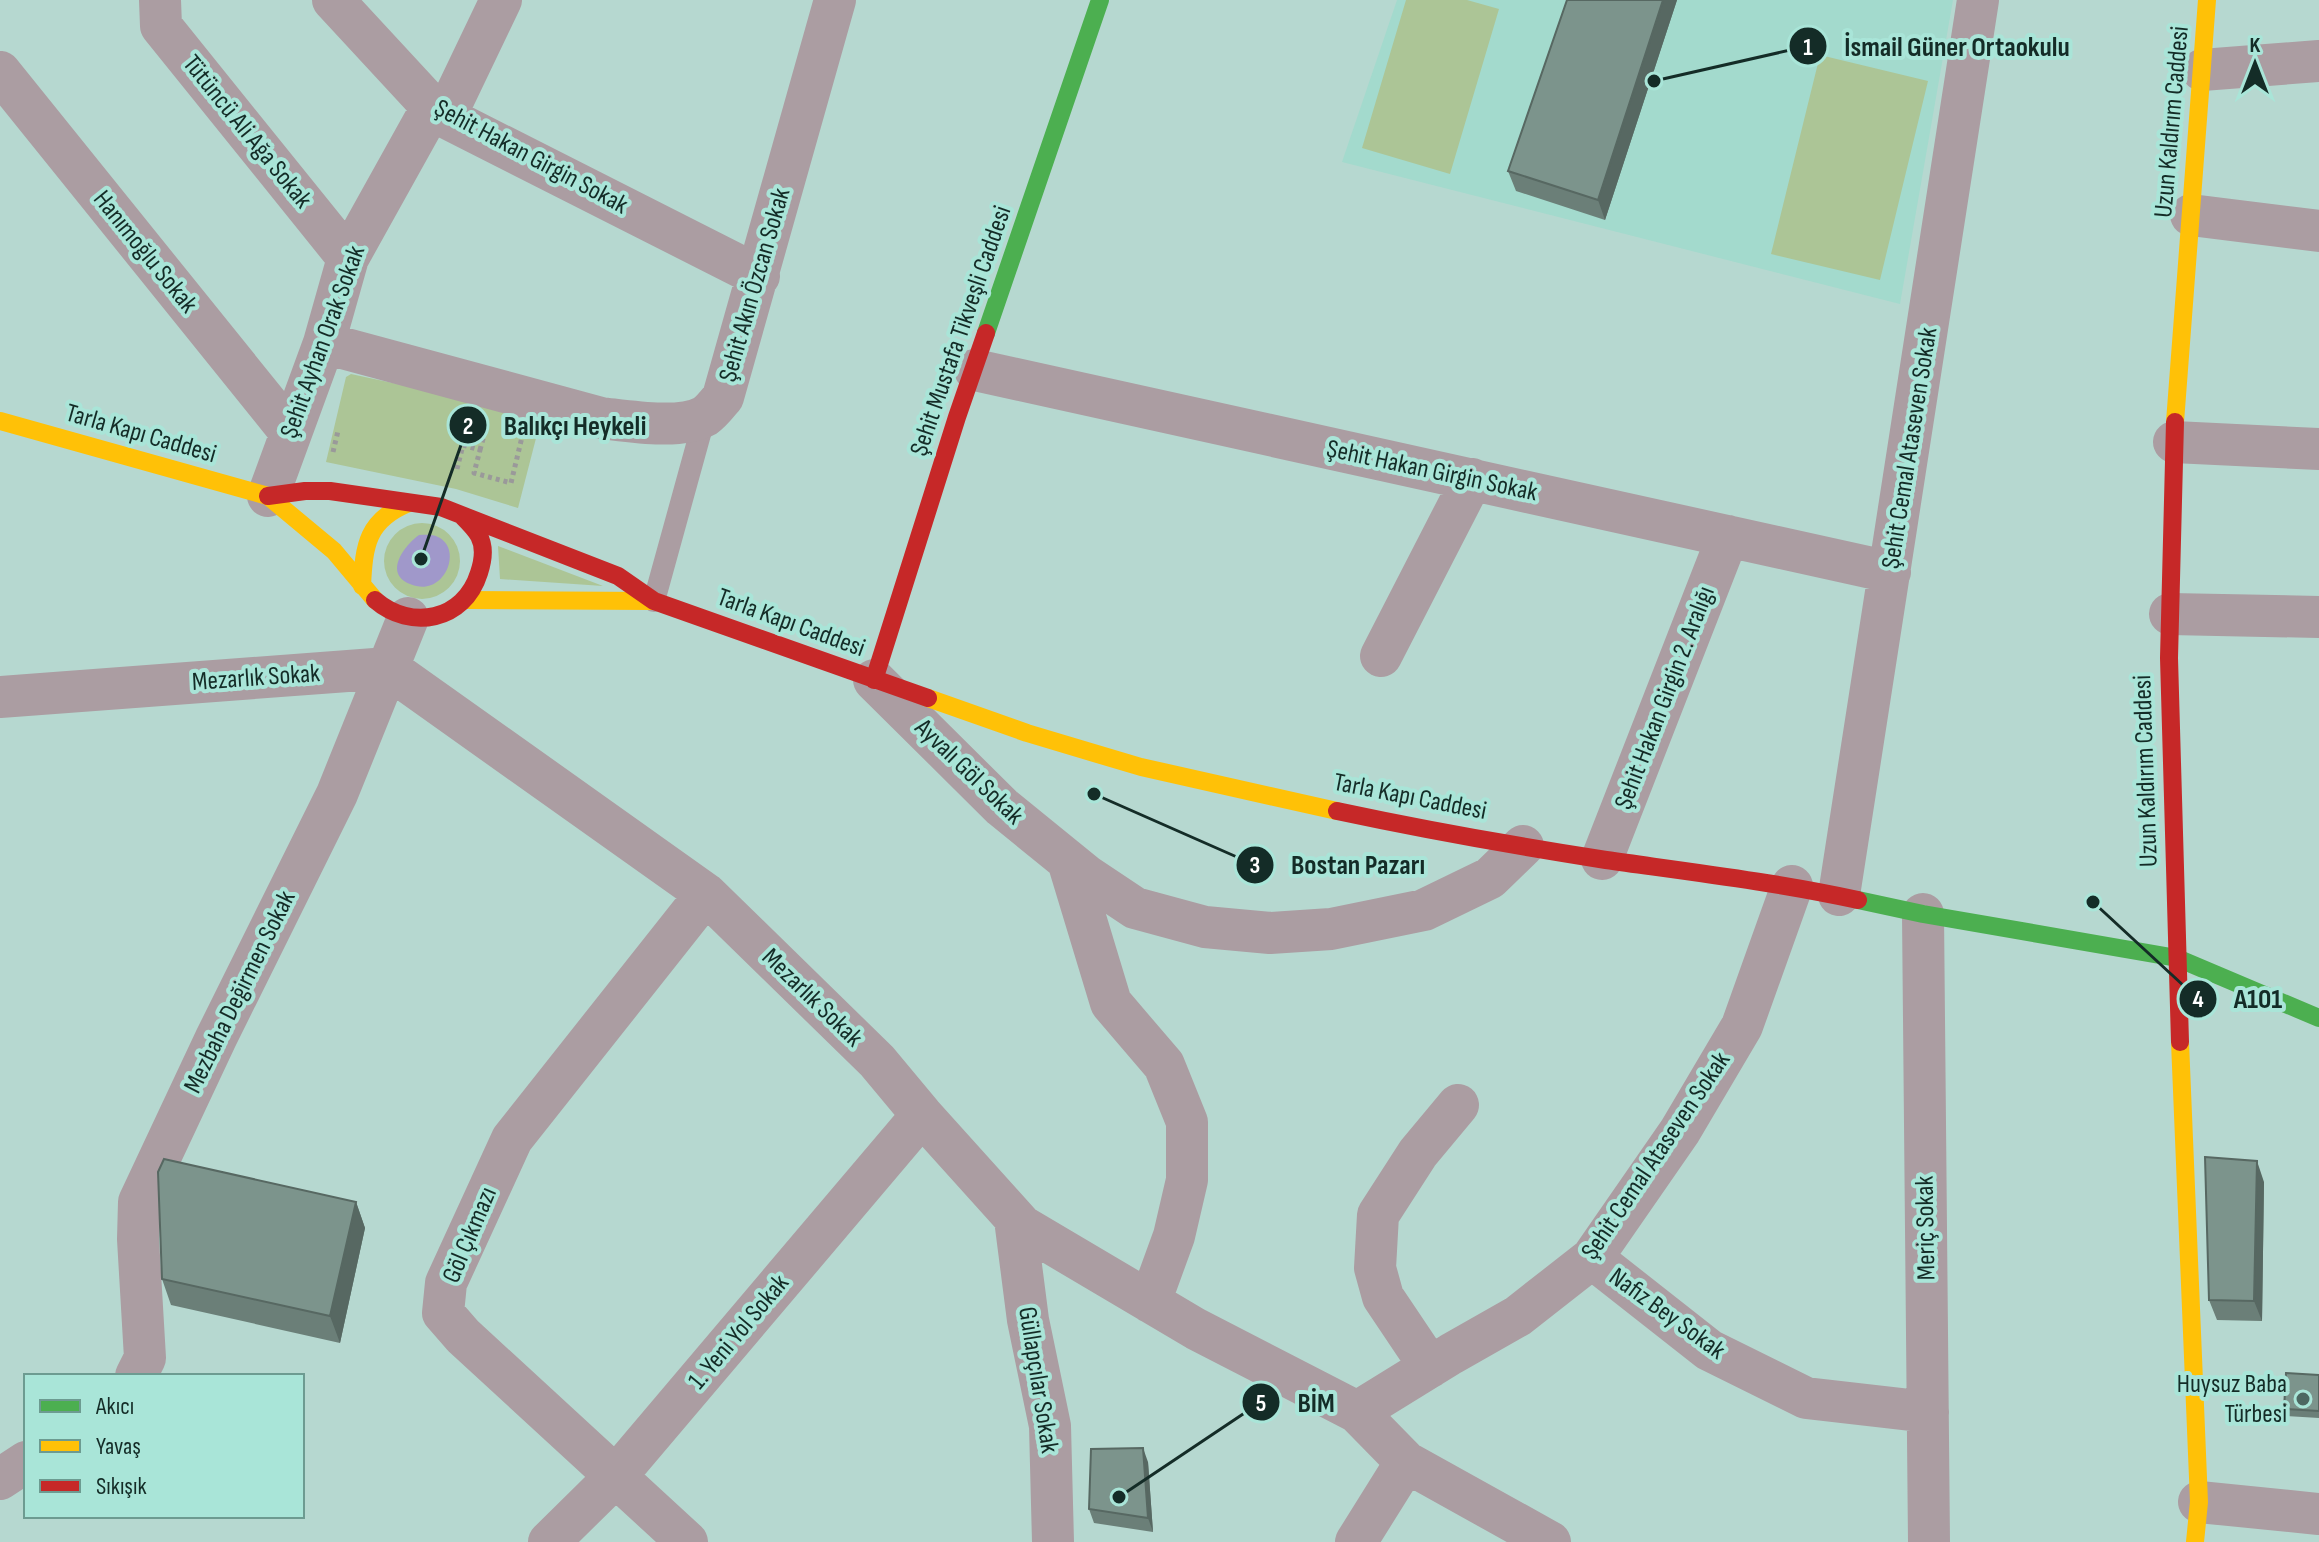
<svg xmlns="http://www.w3.org/2000/svg" width="2319" height="1542" font-family="'Sofia Sans Condensed',sans-serif">
	<rect width="100%" height="100%" fill="#b6d8d0"/>
	<path fill="#a3dacd" d="M1397,0H1953L1900,304L1342,162Z"/>
	<path fill="#acc596" d="M1406,0H1467L1499,9L1450,174L1362,148Z
		M1820,55L1928,81L1880,280L1771,254Z
		M351,374L542,415L518,508L456,489L326,462L346,377Z
		M384 561a38 38 0 1 1 76 0a38 38 0 1 1-76 0Z
		M498,546L603,586L500,579Z"/>
	<path fill="#a098ca" d="M419,535C425,535 432,534 438,537C464,549 444,599 410,584C383,573 405,545 419,535Z"/>
	<g fill="none" stroke-linecap="round" stroke-linejoin="round">
		<path stroke="#9a999a" stroke-width="5" stroke-dasharray="4 4" stroke-linecap="butt" d="M463,445L480,450L474,473L511,483L522,437
			M480,450L486,428
			M333,452L338,431
			M457,469L469,421"/>
		<path stroke="#ab9da2" stroke-width="22" d="M654,601L705,416"/>
		<path stroke="#ab9da2" stroke-width="42" d="M160,0L161,26L348,258
			M333,0L432,107L445,117L759,276
			M2202,70L2319,61
			M0,72L291,433
			M445,117L501,0
			M2191,215L2319,231
			M324,343L601,418C628,421 680,430 705,416C711,412 718,403 723,397L835,0
			M975,370L1890,572
			M2174,442L2319,449
			M268,496L324,343L348,258L432,107
			M2170,614L2319,617
			M1381,656L1472,479
			M874,680L1002,807L1087,876L1135,908L1205,927L1270,933L1331,929L1424,910L1490,878L1523,846
			M0,697L388,668L706,894L877,1061L922,1115L1022,1226L1196,1329L1357,1412L1406,1462L1550,1542
			M1602,859L1728,536
			M1068,861L1111,1003L1164,1065L1187,1122V1180L1174,1236L1150,1302
			M1839,895L1978,0
			M1923,914L1929,1542
			M1015,1219L1028,1320L1050,1426L1053,1542
			M1592,1258L1709,1350L1806,1398L1928,1412
			M1430,1367L1383,1297L1375,1268L1378,1215L1418,1153L1458,1105
			M136,1376L145,1358L138,1239L139,1202L216,1038L337,794L408,618
			M1357,1412L1451,1354L1518,1316L1592,1258L1680,1131L1742,1026L1792,886
			M0,1479L26,1462
			M2199,1502L2319,1514
			M549,1542L617,1475L922,1115
			M687,1542L463,1336L443,1313L446,1283L512,1139L706,894
			M1356,1542L1406,1462"/>
		<path stroke="#4caf50" stroke-width="18" d="M986,333L1100,0
			M1858,900L1923,914L2177,958L2319,1018"/>
		<path stroke="#ffc107" stroke-width="18" d="M0,421L268,496L334,551L375,600
			M2175,422L2207,0
			M362,586C364,545 367,520 409,503
			M465,600L654,601
			M928,698L1027,733L1141,767L1337,811
			M2180,1042L2199,1502L2195,1542"/>
		<path stroke="#c62828" stroke-width="18" d="M2175,422L2169,658L2180,1042
			M268,496L305,491H330L441,507L618,576L654,601L928,698
			M375,600C411,631 464,621 479,573C483,561 485,547 479,536C475,529 469,523 463,517
			M874,680L957,417L986,333
			M1337,811C1426,830 1516,846 1606,860C1691,872 1775,882 1858,900"/>
	</g>
	<path fill="#6b7f78" d="M1567,0H1677L1605,220L1516,191L1508,171Z
		M2264,1182L2262,1321L2217,1320L2209,1300Z
		M356,1202L365,1228L340,1343L171,1305L162,1279Z
		M2319,1375V1418L2286,1416L2284,1409Z
		M1148,1462L1153,1532L1094,1523L1089,1509Z"/>
	<path fill="#576862" d="M1663,0H1677L1605,220L1598,200Z
		M2257,1161L2264,1182L2262,1321L2254,1301Z
		M356,1202L365,1228L340,1343L330,1316Z
		M1143,1448L1148,1462L1153,1532L1148,1518Z"/>
	<path fill="#7c948c" stroke="#576862" stroke-width="2" d="M1567,0H1663L1598,200L1508,171Z
		M2205,1157L2257,1161L2254,1301L2209,1300Z
		M164,1159L356,1202L330,1316L162,1279L158,1172Z
		M2286,1373L2319,1375V1411L2284,1409Z
		M1143,1448L1148,1518L1089,1509L1091,1449Z"/>
	<circle fill="#4d6862" stroke="#a9e5d8" stroke-width="3" cx="2303" cy="1399" r="8"/>
	<g text-anchor="middle" dominant-baseline="central" stroke-width="8" stroke-linejoin="round" paint-order="stroke">
		<g font-size="26" fill="#142c27" stroke="#a9e5d8">
			<text transform="translate(2172 122) rotate(-85)">Uzun Kaldırım Caddesi</text>
			<text transform="translate(247 132) rotate(51)">Tütüncü Ali Ağa Sokak</text>
			<text transform="translate(531 157) rotate(28)">Şehit Hakan Girgin Sokak</text>
			<text transform="translate(145 252) rotate(51)">Hanımoğlu Sokak</text>
			<text transform="translate(755 285) rotate(-74)">Şehit Akın Özcan Sokak</text>
			<text transform="translate(961 331) rotate(-71)">Şehit Mustafa Tikveşli Caddesi</text>
			<text transform="translate(323 342) rotate(-70)">Şehit Ayhan Orak Sokak</text>
			<text transform="translate(141 434) rotate(16)">Tarla Kapı Caddesi</text>
			<text transform="translate(1910 448) rotate(-81)">Şehit Cemal Ataseven Sokak</text>
			<text transform="translate(1432 471) rotate(12)">Şehit Hakan Girgin Sokak</text>
			<text transform="translate(791 623) rotate(20)">Tarla Kapı Caddesi</text>
			<text transform="translate(256 678) rotate(-4)">Mezarlık Sokak</text>
			<text transform="translate(1665 698) rotate(-69)">Şehit Hakan Girgin 2. Aralığı</text>
			<text transform="translate(2146 771) rotate(-92)">Uzun Kaldırım Caddesi</text>
			<text transform="translate(969 772) rotate(44)">Ayvalı Göl Sokak</text>
			<text transform="translate(1410 797) rotate(11)">Tarla Kapı Caddesi</text>
			<text transform="translate(240 992) rotate(-64)">Mezbaha Değirmen Sokak</text>
			<text transform="translate(812 998) rotate(44)">Mezarlık Sokak</text>
			<text transform="translate(1656 1156) rotate(-56)">Şehit Cemal Ataseven Sokak</text>
			<text transform="translate(1926 1228) rotate(-91)">Meriç Sokak</text>
			<text transform="translate(470 1235) rotate(-67)">Göl Çıkmazı</text>
			<text transform="translate(1667 1314) rotate(36)">Nafiz Bey Sokak</text>
			<text transform="translate(739 1332) rotate(-50)">1. Yeni Yol Sokak</text>
			<text transform="translate(1038 1380) rotate(81)">Güllapçılar Sokak</text>
		</g>
		<g font-size="26" fill="#142c27" stroke="#a9e5d8" text-anchor="end">
			<text x="2287" y="1384">Huysuz Baba<tspan x="2287" dy="30">Türbesi</tspan></text>
		</g>
	</g>
	<path fill="none" stroke="#142c27" stroke-width="3" d="M1654 81L1808 46M421 559L468 425M1094 794L1255 865M2093 902L2198 999M1119 1497L1261 1402"/>
	<g fill="#142c27" stroke="#a9e5d8" stroke-width="3">
		<circle cx="1654" cy="81" r="8"/>
		<circle cx="421" cy="559" r="8"/>
		<circle cx="1094" cy="794" r="8"/>
		<circle cx="2093" cy="902" r="8"/>
		<circle cx="1119" cy="1497" r="8"/>
		<circle cx="1808" cy="46" r="20"/>
		<circle cx="468" cy="425" r="20"/>
		<circle cx="1255" cy="865" r="20"/>
		<circle cx="2198" cy="999" r="20"/>
		<circle cx="1261" cy="1402" r="20"/>
	</g>
	<g font-size="24" text-anchor="middle" font-weight="bold" fill="#fff">
		<text x="1808" y="55">1</text>
		<text x="468" y="434">2</text>
		<text x="1255" y="873">3</text>
		<text x="2198" y="1007">4</text>
		<text x="1261" y="1411">5</text>
	</g>
	<g font-size="28" text-anchor="middle" font-weight="bold" fill="#142c27" stroke="#a9e5d8" stroke-width="8" stroke-linejoin="round" paint-order="stroke">
		<text x="1957" y="56">İsmail Güner Ortaokulu</text>
		<text x="575" y="435">Balıkçı Heykeli</text>
		<text x="1358" y="874">Bostan Pazarı</text>
		<text x="2258" y="1008">A101</text>
		<text x="1316" y="1412">BİM</text>
	</g>
	<rect x="24" y="1374" width="280" height="144" fill="#a9e5d8" stroke="#6d9b91" stroke-width="2"/>
	<rect x="40" y="1400" width="40" height="12" fill="#4caf50" stroke="#6d9b91" stroke-width="2"/>
	<text x="96" y="1414" font-size="24" fill="#142c27">Akıcı</text>
	<rect x="40" y="1440" width="40" height="12" fill="#ffc107" stroke="#6d9b91" stroke-width="2"/>
	<text x="96" y="1454" font-size="24" fill="#142c27">Yavaş</text>
	<rect x="40" y="1480" width="40" height="12" fill="#c62828" stroke="#6d9b91" stroke-width="2"/>
	<text x="96" y="1494" font-size="24" fill="#142c27">Sıkışık</text>
	<g transform="translate(2255 64)" stroke="#a9e5d8" stroke-width="6" paint-order="stroke">
	<path d="M0-6L14 30L0 20L-14 30Z" fill="#142c27"/>
	<text y="-12" font-size="22" font-weight="bold" text-anchor="middle" fill="#142c27">K</text>
	</g>
</svg>
